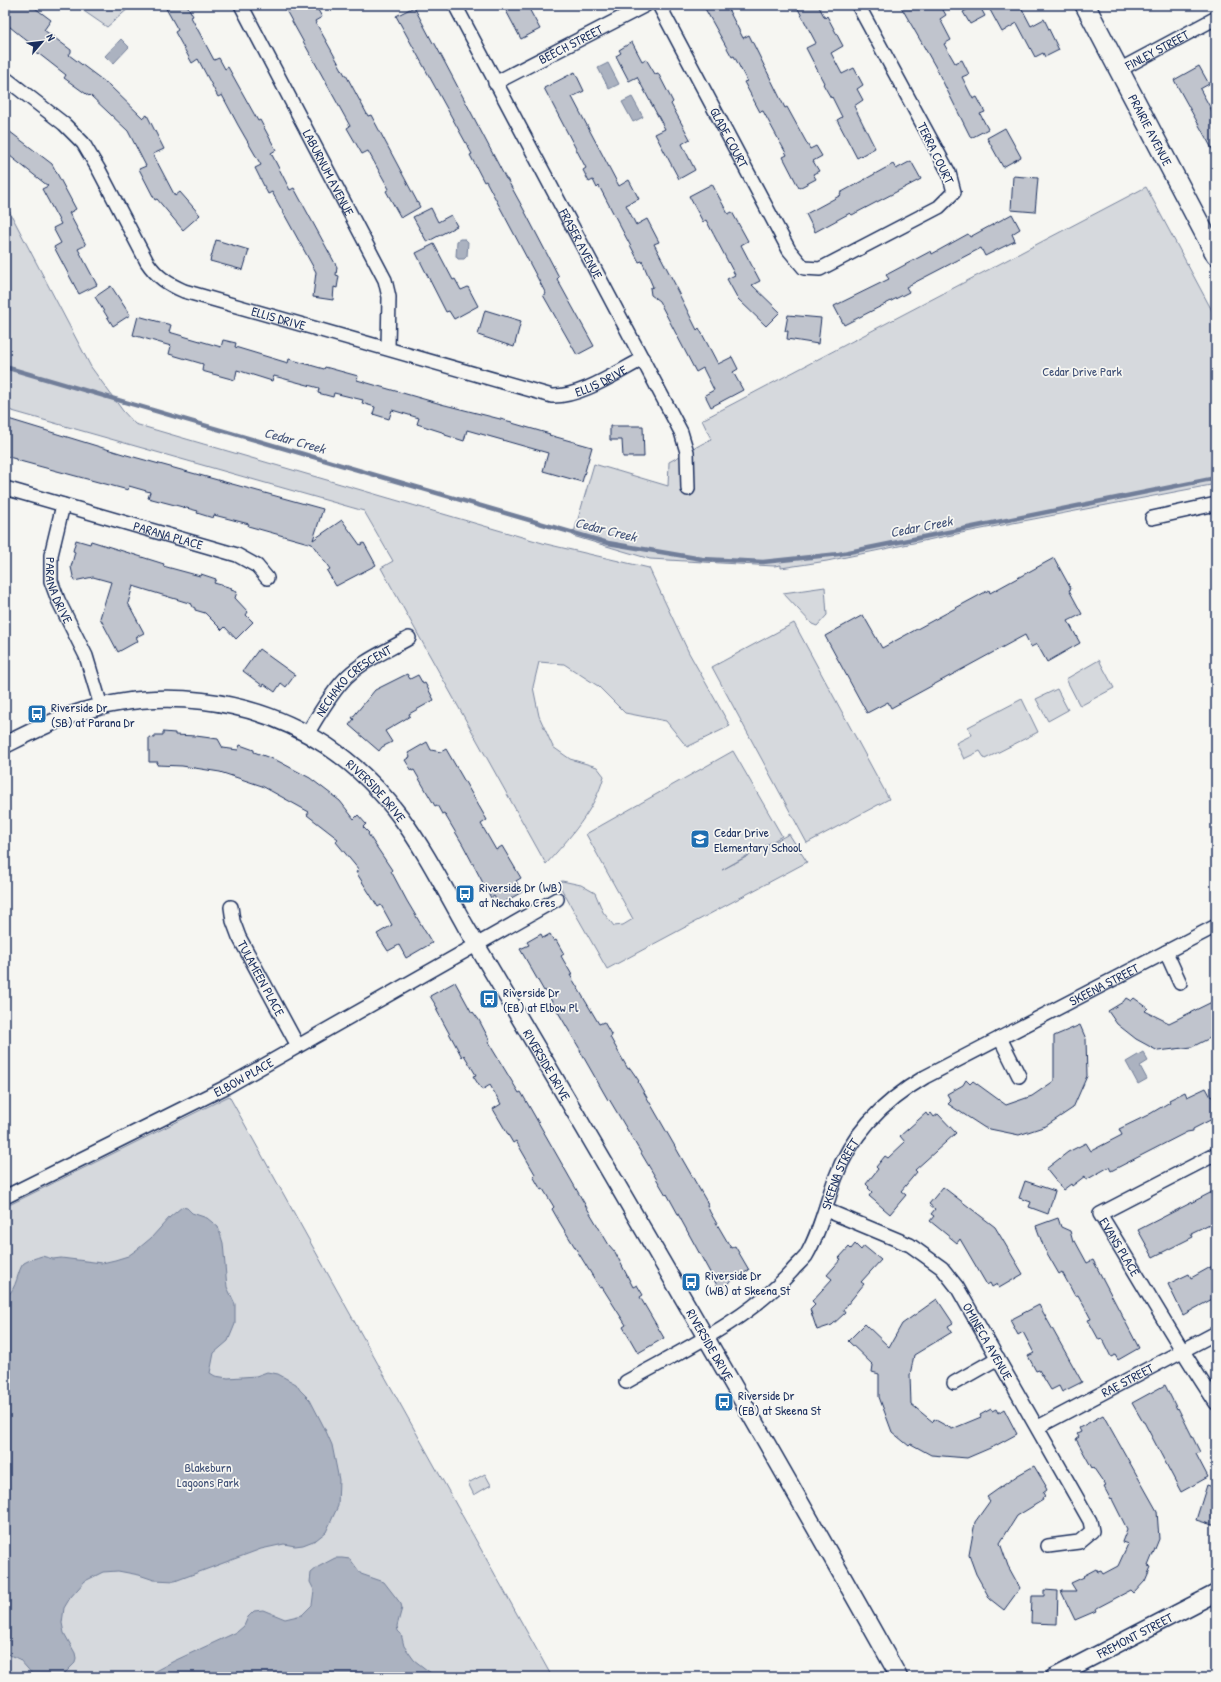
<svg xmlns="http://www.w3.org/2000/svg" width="1221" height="1682" font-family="'Patrick Hand',sans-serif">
	<rect width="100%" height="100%" fill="#f6f6f2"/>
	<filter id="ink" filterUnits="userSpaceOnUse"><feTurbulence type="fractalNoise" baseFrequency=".025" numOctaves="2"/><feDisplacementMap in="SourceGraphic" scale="8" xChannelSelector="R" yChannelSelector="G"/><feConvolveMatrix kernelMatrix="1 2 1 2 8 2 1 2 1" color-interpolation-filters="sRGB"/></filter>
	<g filter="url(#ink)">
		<path fill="#d6d9dd" stroke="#78849e" d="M75,5H127L129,8L107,27Z
			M1146,187L1216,318V484L966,532L827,561L781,568V565L774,566L650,559L573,536L594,464L668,486L669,462L711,439L702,420Z
			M5,203L91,367L123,411L135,424L546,544L649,568L689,653L730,726L687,747L666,721L625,713L598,686L564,664L539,662L533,687L539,716L553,747L570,759L597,767L604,776C595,810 569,839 546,864L381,568L393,561L364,511L5,409Z
			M825,587L827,615L817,626L812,624L783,593Z
			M794,623L889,799L807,843L712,667Z
			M1099,660L1114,688L1080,706L1066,679Z
			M1057,689L1068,710L1048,721L1036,699Z
			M1022,699L1038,732L985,759L980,751L964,759L956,743L972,735L968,727Z
			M733,751L782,836L722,870L789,834L807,862L607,969L558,883L562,881L581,885L595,893L603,912L614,926L623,925L633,919L586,834Z
			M229,1096L552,1677H5V1207Z
			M485,1474L491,1485L474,1495L468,1483Z"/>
		<path fill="#abb2c0" stroke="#717e99" d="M121,39L129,47L113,64L105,56Z
			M608,63L619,84L609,89L598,68Z
			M632,97L643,117L633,122L622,102Z
			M460,239H465L468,242L467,256L464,259H458L456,256L457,241Z
			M1143,1052L1148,1061L1140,1066L1147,1079L1138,1084L1126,1062Z
			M182,1207L187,1208L192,1213L207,1218L218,1227L223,1243L227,1287L235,1304V1324L233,1329L228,1341L214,1353L210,1373L215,1376L228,1378L256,1376L267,1372L278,1374L296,1384L300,1390L310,1400L325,1429L332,1445L339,1480L338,1506L326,1532L316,1540L303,1545L295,1546L284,1544L261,1549L175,1581L154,1580L139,1575L118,1571L103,1572L85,1581L70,1598L64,1608L62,1623L64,1633L75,1653L76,1658L75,1663L65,1673L58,1677H35L19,1659L5,1653V1313L6,1310L5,1298C18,1289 17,1269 24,1263C29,1260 36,1258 42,1256L53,1259L61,1258L102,1263L115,1260L128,1256L139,1248L151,1238L170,1217Z
			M335,1558H342L350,1559L361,1574L384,1582L401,1604L402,1608L397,1626L398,1631L401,1634L404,1646L414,1660L436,1677H144L174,1661L237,1632L244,1626L248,1617L254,1611L263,1610L285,1619L302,1615L312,1605L314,1590L310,1582L311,1573L318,1567Z"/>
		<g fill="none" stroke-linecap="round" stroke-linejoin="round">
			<path stroke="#717e99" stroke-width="4.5" d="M5,367L608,543L702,559L763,562L839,554L1216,478"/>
		</g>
		<path fill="#c0c4cd" stroke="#1b2f5e" d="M5,5H31L51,20L44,30L71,50V52L69,55L109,85L143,118L147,115L164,149L153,154L175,196L180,192L200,215L183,230L157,199L155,200L139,169L146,166L128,131L90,95L89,96L64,78L66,75L34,50L36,48L5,23Z
			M164,5H187L193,16L191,17L214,60L219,58L225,69L228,67L258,121L260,120L276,150L271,153L290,190L294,188L337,267L336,275L339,276L337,288L334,287L333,300L313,297L316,272L272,192L268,194L255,168L261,165L238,125L222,95L218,97L198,59L192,63L175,32L178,30Z
			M283,5H315L322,17L315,21L345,75H346L368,116L371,115L420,207L401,218L386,191L389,189L368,151L362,154L347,128L350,126Z
			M503,5H527L540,29L521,39Z
			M703,5H726L743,38L749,35L785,108L787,107L810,149L816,146L822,156L813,161L819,171L813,174L816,179L799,188L783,157L787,155L763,111L760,112L744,82L747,81L734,56L732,57Z
			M796,5H818L825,18L827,16L843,46L831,53L842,74L854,68L863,85L857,89L863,100L854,106L875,148L857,158L837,120L842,117L832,97L831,98L823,84L824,83L806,48L816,43Z
			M900,5H940L946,15L940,19L951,40L944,44L955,63L962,60L969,74L962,77L973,99L977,97L985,112L980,114L988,129L971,138L935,66Z
			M976,5H979L985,16L970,24L963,12Z
			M999,5H1020L1031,26L1044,19L1059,50L1045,57L1043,53L1035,57L1017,23L1002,32L990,10Z
			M414,7L433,43L434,42L452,76L506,179H507L524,210L559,277L557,279L594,346L577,355L543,295L546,294L486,181L484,182L470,155L472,154L396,16Z
			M632,42L642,61L646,59L655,74L658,73L673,102L671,104L690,139L682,144L695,170L679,179L655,134L665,129L637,77L629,81L616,56L621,53L619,50Z
			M1199,66L1209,84L1200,89L1216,118V156L1174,80Z
			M575,72L584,91L572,97L619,186L629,180L639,199L626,205L636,225L647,219L659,242L654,244L677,288H676L697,330L699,328L718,364L732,357L738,369L733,372L743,390L711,407L705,395L714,390L703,368L696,372L659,301L651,295L650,288L653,287L642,261L639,262L599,186L597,188L593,180L589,182L583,170L586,168L544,88Z
			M5,128L52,164L76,209L69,213L86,245L78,249L97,285L79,294L54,247L61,243L53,228L61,224L42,189L48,186L5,152Z
			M1005,128L1021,157L1003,167L987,138Z
			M911,161L921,179L852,215L850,213L815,232L806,214L841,195L840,193L893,164L896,169Z
			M1013,176L1038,178L1035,212L1011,210Z
			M712,184L728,214L732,212L748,241L741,245L760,281L752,285L780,312L766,326L738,299L727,279L735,275L706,220L703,222L689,196Z
			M431,208L438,222L451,215L457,226L427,242L413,217Z
			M1012,214L1020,229L1012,234L1015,241L985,256L981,248L906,287L909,292L844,325L834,306L889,279L886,275L931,251L932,254L968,234L970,237Z
			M216,240L249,250L243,270L210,261Z
			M434,244L453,280L455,279L461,290L468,287L478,306L454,319L449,311L446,312L416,253Z
			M111,286L130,315L113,326L95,297Z
			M485,310L521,321L514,347L478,335Z
			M788,315L821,318L818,344L787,339L788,331H785Z
			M138,316L171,325L169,332L221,347L223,340L236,343L235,347L288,363L289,359L324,369L325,367L358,376L357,380L441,404L512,422V423L550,434L549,435L592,447L582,482L543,471L548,453L467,430L464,441L445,435V433L417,424L419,418L392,410L389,419L373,414L375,407L362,403L363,400L334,393L333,397L318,393L319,388L274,376L272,381L237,370L235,380L202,371L203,364L169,354L171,346L133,335Z
			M5,418L123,454L323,509L313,540L342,520L360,545L364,543L376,565L336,586L327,571L330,569L312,544L248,526L249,524L214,515L213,518L197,513L198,511L148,498L150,492L129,486L128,490L16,460V459L5,456Z
			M610,426H643L644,457H623L622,440H610Z
			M76,540L90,544L91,541L164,564L163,566L200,576L201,574L216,579L214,583L232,588L231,590L237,592L235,598L248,612L246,615L253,622L236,639L225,627L222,630L205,613L195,610V608L191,606L192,604L133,586L128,603L144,633L136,637L138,641L118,652L100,618L111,582L93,577L74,581L71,567L75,552L73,551Z
			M1054,558L1071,589L1069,590L1082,614L1068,621L1080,643L1047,662L1037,644L1031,647L1025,635L891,708L888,702L867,713L825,636L863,615L882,648L989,590L990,593Z
			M259,649L295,675L286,687L281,683L275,692L264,684L263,686L243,671Z
			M407,674L410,679L418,675L423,684L425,683L434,700L409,714L410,716L402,721L385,731L392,742L382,747L379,751L349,725L354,719L352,718L375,690Z
			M163,732L175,733V735L196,736L218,739L223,748L238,750L240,745L254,750V752L278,761L310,778L340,801L354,819L358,815L366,824L363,827L369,833L368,834L392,870L391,871L407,901L432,943L406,958L399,945L388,951L377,934L392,925L381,905L378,907L356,872L359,870L336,842L338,839L307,815L309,812L262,786L220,772L182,766L157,765L158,762H149V737L155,738V735H163Z
			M427,742L431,750L441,752L446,749L487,820L481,824L496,850L502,846L521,878L516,881L522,892L499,905L494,896L491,898L463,845L444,813L442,814L437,805L435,806L414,770L412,771L405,760L410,757L408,753Z
			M541,934L543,938L550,934L554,941L556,940L564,954L561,956L572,975H570L599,1024L604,1022L612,1036L610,1037L628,1069L630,1068L639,1081L638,1082L708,1204L707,1205L710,1212L731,1248L735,1246L749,1270L719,1289L667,1194L666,1195L609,1099L608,1100L580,1051H581L545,990L544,991L520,949L529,945L527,942Z
			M455,982L472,1013L473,1012L479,1020L490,1041L488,1042L519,1093L521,1092L587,1208L609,1245L615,1252L633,1287L637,1285L643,1295L640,1297L664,1338L638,1353L623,1327L626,1325L602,1287L600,1288L560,1223L552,1209L554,1207L543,1189L541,1190L533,1176L535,1174L516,1141L513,1143L493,1109L501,1104L490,1085L482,1090L473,1076L476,1075L464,1055L462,1057L436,1009H438L430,996Z
			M1126,998L1131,1001L1134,998L1148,1008L1145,1011L1169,1023L1216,1000V1035L1192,1047L1158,1051L1136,1039L1117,1024L1108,1011L1123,1002Z
			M1080,1025L1086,1039L1087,1076L1073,1108L1046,1126L1019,1135L985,1128L948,1104L951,1101L947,1094L963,1085L966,1080L970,1084L973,1081L1006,1105L1032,1096L1054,1081V1036Z
			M1206,1088L1211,1097L1216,1095V1117L1193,1129V1131L1187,1132L1111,1171L1109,1167L1086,1180L1085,1176L1072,1186L1071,1184L1063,1190L1046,1169L1068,1152L1086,1143L1091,1151L1122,1135L1119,1129L1148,1115L1170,1102L1169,1100L1185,1092L1187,1097Z
			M926,1113L928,1116L931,1113L934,1117L938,1114L956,1133L915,1170L917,1172L901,1191L906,1195L890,1214L869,1196L872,1192L868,1188L869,1187L866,1184L878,1169L876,1167L885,1156L888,1158L905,1142L900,1136Z
			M1025,1181L1055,1191L1048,1214L1029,1207L1031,1202L1019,1198Z
			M943,1187L995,1227L1023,1274L999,1288L997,1284L992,1287L990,1283L987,1285L960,1239L957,1243L930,1221L934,1216L931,1214L935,1209L929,1204Z
			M1216,1190V1221L1191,1233L1193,1237L1153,1257L1138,1230Z
			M1058,1218L1061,1227L1070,1231L1073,1242L1075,1241L1087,1263L1093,1260L1139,1348L1118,1360L1115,1355L1111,1357L1102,1339L1099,1340L1088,1320L1091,1319L1078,1295L1075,1296L1062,1272L1059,1274L1044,1248L1036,1226Z
			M855,1244L861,1250L864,1246L881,1260L861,1282L864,1284L843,1310L845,1313L832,1325L817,1330L810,1309L815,1304L812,1301L832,1279L827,1275L841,1259L839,1258L849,1247L851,1249Z
			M1216,1264V1297L1183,1315L1168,1284L1189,1274L1191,1278Z
			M937,1299L953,1323L948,1326L952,1332L914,1355L910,1375L911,1404L933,1422L934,1419L952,1429L981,1417L980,1415L991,1409L992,1411L996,1409L998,1413L1004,1409L1017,1434L995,1446L967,1458L931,1455L911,1444L909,1446L892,1432L879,1397V1374L872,1372L873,1365L848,1341L865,1324L889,1347L902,1324Z
			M1039,1305L1082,1382L1062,1392L1059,1386L1051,1390L1039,1370L1036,1371L1028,1356L1034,1353L1023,1332L1018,1335L1010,1320Z
			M1165,1385L1177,1409L1178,1408L1200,1452L1196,1454L1208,1477L1181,1492L1144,1422H1143L1132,1403Z
			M1103,1415L1157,1511L1159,1539L1148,1566L1151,1567L1145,1581L1134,1593L1131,1590L1095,1609L1096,1611L1075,1620L1061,1591H1076L1071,1583L1084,1577L1083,1576L1096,1569L1098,1572L1101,1571L1103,1574L1118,1566L1128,1544L1122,1542L1127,1529L1112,1499L1111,1500L1104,1487L1106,1486L1093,1467L1092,1468L1076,1439L1079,1437L1077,1434L1081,1432L1079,1428Z
			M1034,1466L1046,1486H1045L1047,1490L1043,1493L1045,1496L1042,1498L1043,1500L1017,1516L1000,1543L1008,1566L1020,1588L1004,1610L990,1599L976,1574L969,1555L975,1522L990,1501L987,1497L1018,1475Z
			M1207,1485L1216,1488V1526L1196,1520Z
			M1044,1590L1058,1591L1057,1624L1031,1623L1032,1596H1044Z"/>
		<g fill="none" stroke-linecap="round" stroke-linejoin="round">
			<g stroke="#1b2f5e" stroke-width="16">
				<g id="minor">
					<path id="s1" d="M241,5L385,280L389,297L388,348"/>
					<path id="s2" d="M455,5L681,432L687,452L688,489"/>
					<path id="s3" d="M659,5L789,250L804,268L820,269L939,207L954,192L949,173L858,5"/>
					<path id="s4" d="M1119,70L1216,18"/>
					<path id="s5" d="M5,78L64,124L83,143L99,170L147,262C157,277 168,284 184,291L552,396C581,397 617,372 643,359"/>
					<path id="s6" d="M495,83L646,5"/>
					<path id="s7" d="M5,488L237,555L257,566L267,578"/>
					<path id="s8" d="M63,505L51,555V581L58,600L86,656L101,706"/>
					<path d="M1152,518L1216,504"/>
					<path id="s9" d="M307,734C318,716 328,698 342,682C359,662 387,651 409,638"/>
					<path id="s10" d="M231,907L233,921L239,937L298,1046"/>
					<path d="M1166,952L1180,983"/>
					<path d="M1000,1038L1019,1076"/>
					<path id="s11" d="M1216,1154L1100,1214C1139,1277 1175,1342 1216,1403"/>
					<path id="s12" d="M5,1197L226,1087L557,899"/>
					<path id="s13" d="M826,1210L910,1245L942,1268L957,1287L1090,1521L1092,1531L1079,1542L1048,1546"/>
					<path id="s14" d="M626,1382C683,1350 748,1320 792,1271C796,1266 802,1261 806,1256C820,1232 826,1204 835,1179C851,1134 884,1101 925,1077L1216,926"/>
					<path d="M954,1383L998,1358"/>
					<path id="s15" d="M1038,1427L1216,1333"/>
				</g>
			</g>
			<g stroke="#1b2f5e" stroke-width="19">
				<g id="tertiary">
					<path id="s16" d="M5,745C27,734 48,723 71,715C155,686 252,696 327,746C398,794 425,854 466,927C490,968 515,1010 539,1051C661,1259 782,1467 899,1677"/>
					<path id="s17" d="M1054,1677L1216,1593"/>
				</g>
			</g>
			<g stroke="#1b2f5e" stroke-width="22">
				<g id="secondary">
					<path id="s18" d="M1085,5L1216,255"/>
				</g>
			</g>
			<use href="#minor" stroke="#f6f6f2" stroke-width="13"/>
			<use href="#tertiary" stroke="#f6f6f2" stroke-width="16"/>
			<use href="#secondary" stroke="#f6f6f2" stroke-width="19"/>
		</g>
	</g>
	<defs>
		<g id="bus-square" transform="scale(1)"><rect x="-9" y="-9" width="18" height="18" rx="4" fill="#1f6fb2" stroke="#f6f6f2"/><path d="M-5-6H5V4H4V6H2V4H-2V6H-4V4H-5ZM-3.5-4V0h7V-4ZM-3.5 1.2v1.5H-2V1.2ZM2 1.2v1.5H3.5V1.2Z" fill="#fff"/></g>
		<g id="school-square" transform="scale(1)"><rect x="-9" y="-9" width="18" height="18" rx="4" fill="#1f6fb2" stroke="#f6f6f2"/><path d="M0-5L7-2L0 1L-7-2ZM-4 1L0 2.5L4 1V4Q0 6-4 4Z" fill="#fff"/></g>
	</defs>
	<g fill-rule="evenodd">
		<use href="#bus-square" x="37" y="714"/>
		<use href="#school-square" x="700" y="839"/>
		<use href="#bus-square" x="465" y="894"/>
		<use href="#bus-square" x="489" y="999"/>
		<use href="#bus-square" x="691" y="1282"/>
		<use href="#bus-square" x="724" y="1402"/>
	</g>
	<g text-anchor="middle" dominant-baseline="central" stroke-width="3.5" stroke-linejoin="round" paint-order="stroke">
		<g font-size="13" fill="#1b2f5e" stroke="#f6f6f2">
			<text stroke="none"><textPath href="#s6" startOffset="85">BEECH STREET</textPath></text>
			<text stroke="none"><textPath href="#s4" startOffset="43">FINLEY STREET</textPath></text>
			<text stroke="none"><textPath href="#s18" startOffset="141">PRAIRIE AVENUE</textPath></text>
			<text stroke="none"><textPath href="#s3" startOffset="150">GLADE COURT</textPath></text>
			<text transform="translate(936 153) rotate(64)">TERRA COURT</text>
			<text stroke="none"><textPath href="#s1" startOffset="189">LABURNUM AVENUE</textPath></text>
			<text stroke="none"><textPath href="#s2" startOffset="270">FRASER AVENUE</textPath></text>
			<text stroke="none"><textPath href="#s5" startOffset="383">ELLIS DRIVE</textPath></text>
			<text stroke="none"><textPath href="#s5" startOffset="719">ELLIS DRIVE</textPath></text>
			<text stroke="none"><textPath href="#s7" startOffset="170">PARANA PLACE</textPath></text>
			<text stroke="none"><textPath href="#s8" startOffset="88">PARANA DRIVE</textPath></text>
			<text stroke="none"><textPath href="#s9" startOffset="72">NECHAKO CRESCENT</textPath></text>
			<text stroke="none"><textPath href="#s16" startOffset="406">RIVERSIDE DRIVE</textPath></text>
			<text stroke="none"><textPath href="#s10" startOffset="78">TULAMEEN PLACE</textPath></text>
			<text stroke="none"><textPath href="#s14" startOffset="644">SKEENA STREET</textPath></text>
			<text stroke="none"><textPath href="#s16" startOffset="730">RIVERSIDE DRIVE</textPath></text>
			<text stroke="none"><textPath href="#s12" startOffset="267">ELBOW PLACE</textPath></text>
			<text stroke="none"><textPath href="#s14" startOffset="310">SKEENA STREET</textPath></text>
			<text stroke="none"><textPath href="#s11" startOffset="169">EVANS PLACE</textPath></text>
			<text stroke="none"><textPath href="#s13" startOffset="217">OMINECA AVENUE</textPath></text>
			<text stroke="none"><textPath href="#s16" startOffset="1054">RIVERSIDE DRIVE</textPath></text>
			<text stroke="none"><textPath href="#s15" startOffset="101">RAE STREET</textPath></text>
			<text stroke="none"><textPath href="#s17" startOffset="91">FREMONT STREET</textPath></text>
		</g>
		<g font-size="13" fill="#405177" stroke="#f6f6f2">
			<text x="1082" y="371">Cedar Drive Park</text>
			<text x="208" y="1467">Blakeburn<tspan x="208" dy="15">Lagoons Park</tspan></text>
		</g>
		<g font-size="13" fill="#1b2f5e" stroke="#f6f6f2" text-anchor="start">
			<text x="51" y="707">Riverside Dr<tspan x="51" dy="15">(SB) at Parana Dr</tspan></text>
			<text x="714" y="832">Cedar Drive<tspan x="714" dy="15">Elementary School</tspan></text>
			<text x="479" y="887">Riverside Dr (WB)<tspan x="479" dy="15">at Nechako Cres</tspan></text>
			<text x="503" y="992">Riverside Dr<tspan x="503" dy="15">(EB) at Elbow Pl</tspan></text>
			<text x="705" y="1275">Riverside Dr<tspan x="705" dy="15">(WB) at Skeena St</tspan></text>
			<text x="738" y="1395">Riverside Dr<tspan x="738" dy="15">(EB) at Skeena St</tspan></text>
		</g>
		<g font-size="14" font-style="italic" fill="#46567b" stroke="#f6f6f2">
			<text transform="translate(295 440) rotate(16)">Cedar Creek</text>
			<text transform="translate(921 526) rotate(-11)">Cedar Creek</text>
			<text transform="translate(606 529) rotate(14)">Cedar Creek</text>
		</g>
	</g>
	<rect width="1221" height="1682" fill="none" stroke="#f6f6f2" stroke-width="20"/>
	<rect x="10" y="10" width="1201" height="1662" fill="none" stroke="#1b2f5e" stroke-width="1.5" filter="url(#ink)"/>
	<g transform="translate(42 42) rotate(62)" stroke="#f6f6f2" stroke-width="3" paint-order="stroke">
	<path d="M0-3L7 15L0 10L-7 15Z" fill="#1b2f5e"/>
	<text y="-6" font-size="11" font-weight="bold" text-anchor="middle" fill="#1b2f5e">N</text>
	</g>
</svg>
